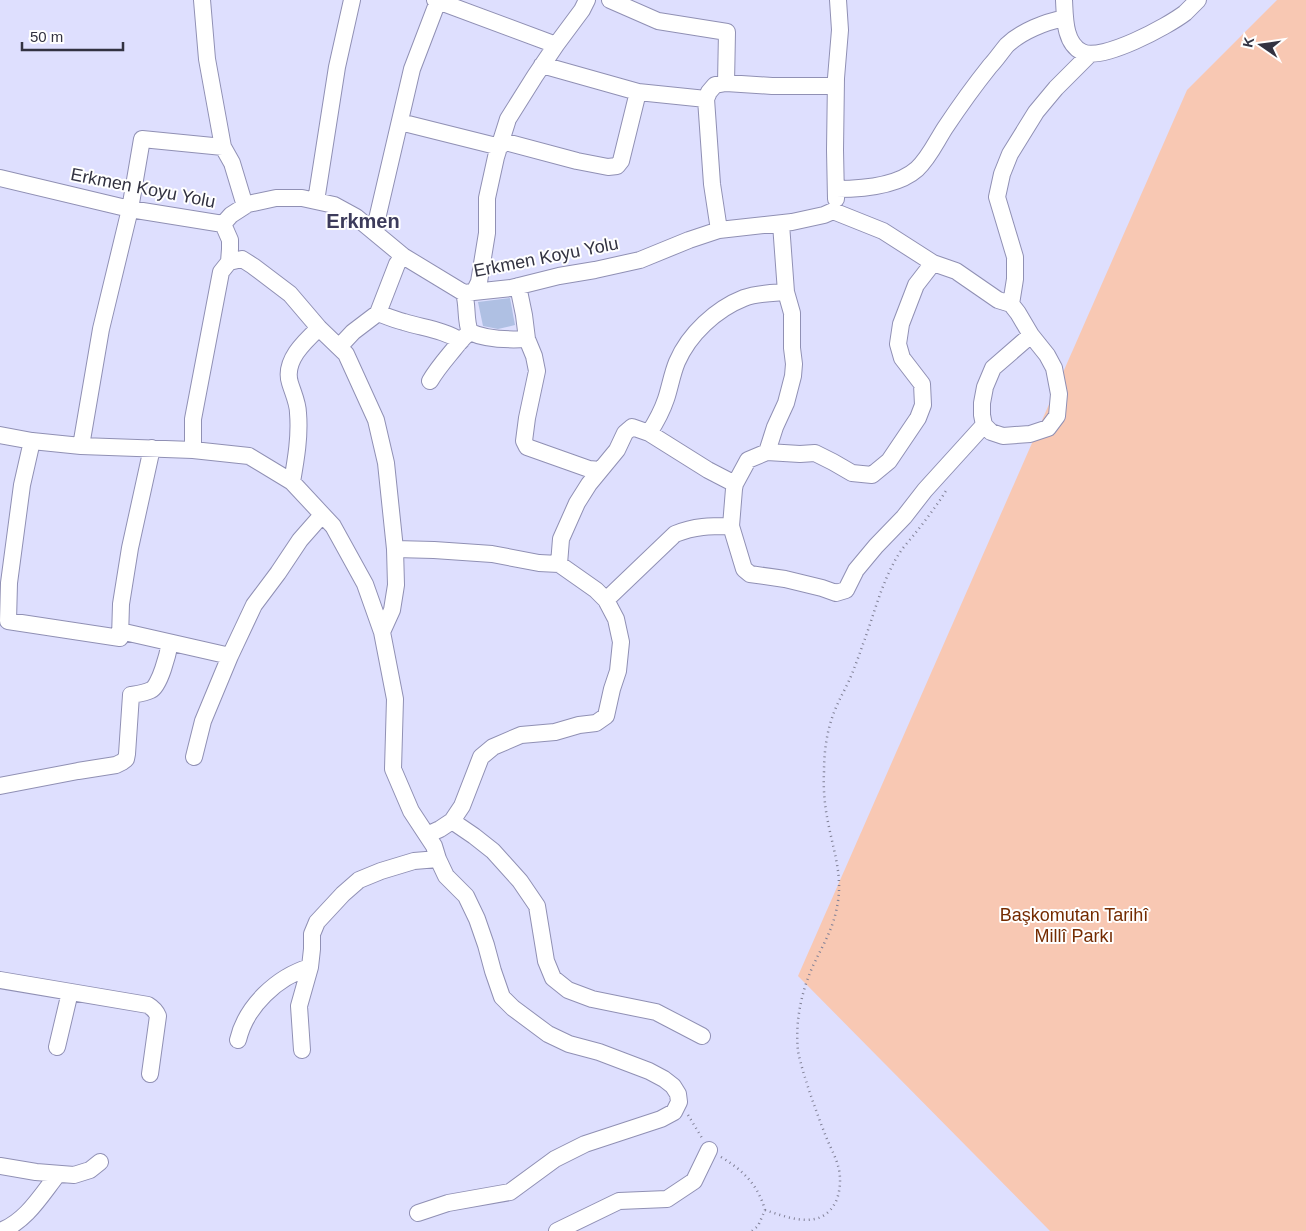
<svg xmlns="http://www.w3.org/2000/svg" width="1306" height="1231" font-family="Helvetica,sans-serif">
	<rect width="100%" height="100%" fill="#dedffe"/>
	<path fill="#f8c8b3" d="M1277,0H1306V1231H1050L798,976L1187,90Z"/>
	<path fill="#afc0e3" d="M510,298L515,325L498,329L483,326L478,302Z"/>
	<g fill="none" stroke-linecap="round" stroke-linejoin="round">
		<g stroke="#9090b4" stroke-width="18">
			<path id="minor" d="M435,0L556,45
				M610,0L658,21L727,32L726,83
				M1064,0C1065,17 1064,43 1082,52C1102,62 1168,26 1185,13C1189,9 1194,4 1198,0
				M542,65L638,92L706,99
				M400,122L500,147
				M502,141L577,161L608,167L617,166L621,161L638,92
				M223,147L232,163L245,206
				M0,178L130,209L223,224
				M836,189C861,189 898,186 917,169C929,158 936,142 945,128C959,107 974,86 990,66C996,60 1001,52 1007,45C1022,31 1045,22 1065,18
				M836,199L835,150L836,78L840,30L838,0
				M316,201L337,67L352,0
				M223,224L231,215L248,204L276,198H302L334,205L356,217L403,256L464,293L511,288L559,276L595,270L640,260L689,240L719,230L792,222L824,215L833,211L883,231L933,263L956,271L998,300L1011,304L1018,313L1031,335L1047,355L1054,368L1059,394L1057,416L1048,428L1030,434L1003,436L991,432L984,425L982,415V403L985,387L993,368L1031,335
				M719,230L712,184L706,99L709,92L715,85L726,83L772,86H836
				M374,232L412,69L438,1
				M229,262L242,259L253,266L290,294L319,328L346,354L376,420L386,463L395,549L396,585L392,610L382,632
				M933,263L916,285L901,324L898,344L902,358L922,384L923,405L918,418L889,461L872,475L852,473L833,462L815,453L800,454L767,452L748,460L735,484L734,489L731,526L744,569L750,574L785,579L822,588L836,593L846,590L856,570L876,546L904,517L925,490L984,425
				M518,286L524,315L527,339L534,356L537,371L527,418L524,441L527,447L589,469L600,470
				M474,292L479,282L487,233V198L496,157L508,119L535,76L556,45L582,10L587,0
				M464,293C468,306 465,320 470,332
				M1011,304L1015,279V257L997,197L1002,174L1010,154L1036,112L1056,88L1090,54
				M378,313C386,316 395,320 404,322C423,328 444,330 461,341
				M470,332C487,340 509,340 527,339
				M339,347L353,332L378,313L397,264L403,256
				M430,381C437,369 445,360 454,349C459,343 463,337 470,332
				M649,433C656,422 662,411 666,399C670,387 672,374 677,362C689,334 716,309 744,298C757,293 772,293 786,292L781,224
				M0,435L32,441L81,446L193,450L249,456L292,482L333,526L365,584L382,632L395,699L393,769L411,811L434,846L438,859L446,876L466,896L477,919L486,945L493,971L502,997L513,1008L548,1034L569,1044L599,1052L649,1071L664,1079L673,1086L678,1094L679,1102L674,1112L661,1119L585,1144L555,1159L510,1192L448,1203L418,1213
				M32,441L22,485L9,583L8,621L120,638L121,604L130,548L152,448
				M81,446L101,329L130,209L142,139L223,147L207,59L202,0
				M193,450V419L221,272L229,262L230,249V240L223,224
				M767,452L775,427L786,403L793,376L794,364L792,348V313L786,292
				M292,482C296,459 300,436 298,413C298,403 293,393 290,383C283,361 305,341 319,328
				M395,549L434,550L492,554L539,563L559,564L596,590L606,600L616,619L621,642L618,671L612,689L606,716L596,723L579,725L555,732L521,735L493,747L481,757L462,806L452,821L440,829L427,835
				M559,564L561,539L577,503L589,484L617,450L625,433L632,427L649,433L708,470L735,484
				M606,600L675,534C695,526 710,526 731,526
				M120,631L230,656
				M194,757L203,721L230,656L254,605L278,573L300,540L322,515
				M0,786L78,771L116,765L122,762L126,759L127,754L131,695C137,694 145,693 151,690C160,686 168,653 170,643
				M452,821L474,836L493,851L520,881L537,906L546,961L553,978L568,990L592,999L656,1012L702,1036
				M0,980L148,1005C153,1008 156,1011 158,1016L150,1074
				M238,1040C246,1006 277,977 310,967
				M57,1047L70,992
				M302,1050L299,1006L310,967L312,949V934L317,922L343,894L359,880L381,871L414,861L438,859
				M0,1166L36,1172L74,1175L90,1170L100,1162
				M0,1231C26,1222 42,1194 58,1174
				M557,1231L619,1201L667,1199L694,1181L709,1150"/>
		</g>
		<path stroke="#808096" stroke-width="2.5" stroke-dasharray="1 4" stroke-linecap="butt" d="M688,1115L702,1138
			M721,1157C743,1170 758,1185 765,1210L758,1226L752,1231
			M765,1210C792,1219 823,1231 837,1199C840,1190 841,1180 839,1170C837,1159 831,1149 827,1139C818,1117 810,1094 803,1071C801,1064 799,1057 798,1051C795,1023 801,993 812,968C823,944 834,929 838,901C842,875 834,852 829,827C825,809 823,790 824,772C824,751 827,729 835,710C838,702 842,695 846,687C853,673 858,658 863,644C874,615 881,584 897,557C902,548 911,539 917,531C928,517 938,504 947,489"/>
		<use href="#minor" stroke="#fff" stroke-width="16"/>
	</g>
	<g text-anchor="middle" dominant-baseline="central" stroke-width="4" stroke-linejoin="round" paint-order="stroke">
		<g font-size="18" fill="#323241" stroke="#fff">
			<text transform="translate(143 188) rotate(11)">Erkmen Koyu Yolu</text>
			<text transform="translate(546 257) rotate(-11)">Erkmen Koyu Yolu</text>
		</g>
		<g font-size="18" fill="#742b00" stroke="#fff">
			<text x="1074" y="915">Başkomutan Tarihî<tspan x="1074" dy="21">Millî Parkı</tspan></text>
		</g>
		<g font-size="20" font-weight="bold" fill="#3c3b5b" stroke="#fff">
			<text x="363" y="221">Erkmen</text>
		</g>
	</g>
	<g transform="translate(1261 45) rotate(283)" stroke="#ffffff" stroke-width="4" paint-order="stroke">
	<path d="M0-4L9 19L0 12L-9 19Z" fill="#323241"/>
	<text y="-8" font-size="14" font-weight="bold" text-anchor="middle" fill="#323241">K</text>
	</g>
	<path d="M22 42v8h101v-8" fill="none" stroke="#323241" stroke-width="2.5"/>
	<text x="30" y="42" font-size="15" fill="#323241" stroke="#ffffff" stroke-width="4" paint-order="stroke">50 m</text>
</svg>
